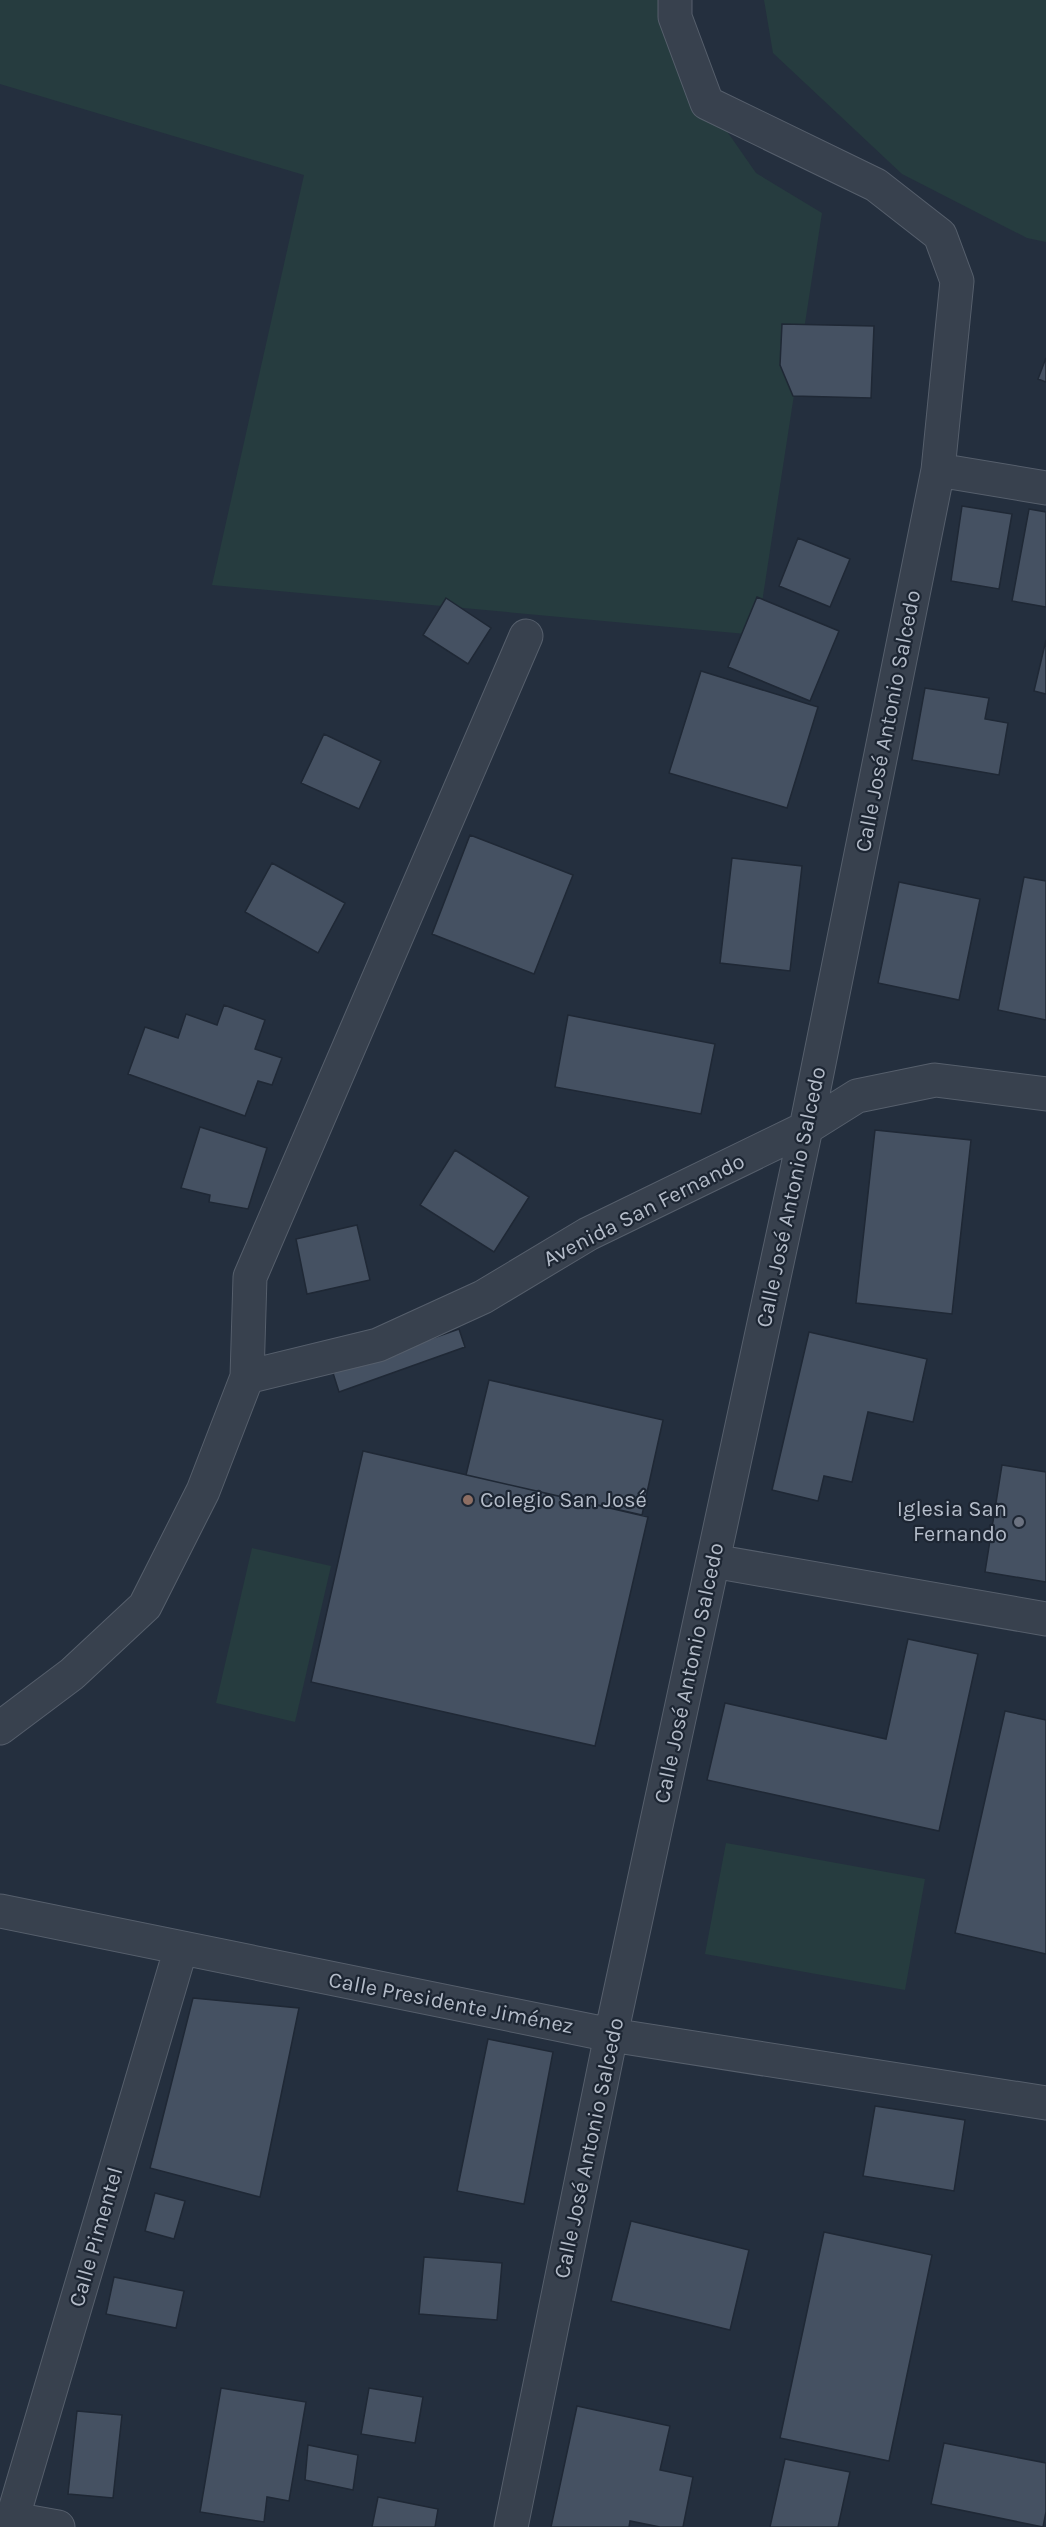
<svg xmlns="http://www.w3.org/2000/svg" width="1046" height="2527" font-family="Karla,sans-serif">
	<rect width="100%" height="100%" fill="#242f3e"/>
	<path fill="#263c3f" d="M0,0H681L692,81L756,173L822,213L757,635L212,585L304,175L0,84Z
		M764,0H1046V242L1027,238L902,174L773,53Z
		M252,1548L331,1566L295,1722L216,1703Z
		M726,1843L925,1879L905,1990L705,1954Z"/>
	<path fill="#455162" stroke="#1f2835" stroke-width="1.5" d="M782,324L874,326L871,398L793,396L780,365Z
		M1046,358V382L1038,379Z
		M962,506L1012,514L999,589L951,581Z
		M1029,509L1046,512V607L1012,601Z
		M798,538L850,559L830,607L779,586Z
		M757,597L839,631L810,701L728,667Z
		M446,598L491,628L468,664L423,635Z
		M1046,640V694L1034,691Z
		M701,671L818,707L787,808L669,773Z
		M925,688L989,698L985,719L1008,723L999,775L912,760Z
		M324,734L381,761L359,809L301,783Z
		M470,835L573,875L534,974L432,934Z
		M732,858L802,866L790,971L720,963Z
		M272,863L345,903L318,953L245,912Z
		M1024,877L1046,881V1020L998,1010Z
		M899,882L980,899L959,1000L878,983Z
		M224,1005L265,1020L255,1049L282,1058L272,1085L258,1081L245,1116L128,1074L145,1027L178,1038L186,1014L217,1025Z
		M568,1015L715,1044L701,1114L555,1087Z
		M200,1127L267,1148L248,1209L209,1202L210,1195L181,1188Z
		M875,1130L971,1140L952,1314L856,1303Z
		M455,1150L529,1197L494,1252L420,1205Z
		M357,1225L370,1280L307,1294L296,1239Z
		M459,1329L465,1347L339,1392L333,1373Z
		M809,1332L927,1359L913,1422L868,1412L852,1482L824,1476L818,1501L772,1490Z
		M489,1380L663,1420L642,1515L466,1475Z
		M363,1451L648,1517L595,1746L311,1682Z
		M1002,1465L1046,1472V1582L985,1572Z
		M908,1639L978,1654L939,1831L707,1780L725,1703L886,1739Z
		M1005,1711L1046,1720V1954L955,1933Z
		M193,1998L299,2008L260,2197L150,2168Z
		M488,2039L553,2052L524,2204L457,2191Z
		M875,2106L965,2120L954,2191L863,2176Z
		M155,2193L185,2201L174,2239L145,2231Z
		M631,2221L749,2250L730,2330L611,2301Z
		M824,2232L932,2255L889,2461L780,2438Z
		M424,2257L502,2263L497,2320L419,2314Z
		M114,2277L184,2291L176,2328L106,2314Z
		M221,2388L306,2402L289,2501L267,2497L264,2522L200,2512Z
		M369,2388L423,2397L415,2443L361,2434Z
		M577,2406L670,2426L660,2470L693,2477L683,2527H660L630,2521L629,2527H551Z
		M77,2411L122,2415L113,2498L68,2494Z
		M944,2443L1046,2463V2512L1043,2527L931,2504Z
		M308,2445L358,2455L353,2490L305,2480Z
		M785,2459L850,2472L838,2527H770Z
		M378,2497L438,2509L435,2527H372Z"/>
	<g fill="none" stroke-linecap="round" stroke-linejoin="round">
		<g stroke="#565f6c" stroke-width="35">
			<path id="street" d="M938,470L1046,488
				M247,1377L378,1345L483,1297L588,1234L806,1128L857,1096L935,1080L1046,1094
				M713,1561L1046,1619
				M0,1728L72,1674L145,1606L203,1491L247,1377L250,1277L526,636
				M0,1911L611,2035L1046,2103
				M13,2519L58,2527
				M10,2527L181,1948
				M511,2527L611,2035L806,1128L938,470L957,281L940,235L876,185L707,103L675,17V0"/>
		</g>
		<use href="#street" stroke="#38414e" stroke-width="33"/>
	</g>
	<circle fill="#8d6e63" stroke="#1d2633" stroke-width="2" cx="468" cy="1500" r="6"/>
	<circle fill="#6b7280" stroke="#1d2633" stroke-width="2" cx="1019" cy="1522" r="6"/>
	<g text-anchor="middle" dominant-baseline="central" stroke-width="4.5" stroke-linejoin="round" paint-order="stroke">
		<g font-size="22" fill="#b4bcc9" stroke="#1d2633">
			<text transform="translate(888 721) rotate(-79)">Calle José Antonio Salcedo</text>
			<text transform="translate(791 1197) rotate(-78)">Calle José Antonio Salcedo</text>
			<text transform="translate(644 1210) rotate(-27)">Avenida San Fernando</text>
			<text transform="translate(689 1673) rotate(-78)">Calle José Antonio Salcedo</text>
			<text transform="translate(451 2003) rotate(11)">Calle Presidente Jiménez</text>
			<text transform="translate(589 2148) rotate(-78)">Calle José Antonio Salcedo</text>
			<text transform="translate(96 2237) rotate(-74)">Calle Pimentel</text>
		</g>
		<g font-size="22" fill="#b4bcc9" stroke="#1d2633" text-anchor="start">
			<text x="480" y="1500">Colegio San José</text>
			<text x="1007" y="1509" text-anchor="end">Iglesia San<tspan x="1007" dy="25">Fernando</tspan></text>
		</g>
	</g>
</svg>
